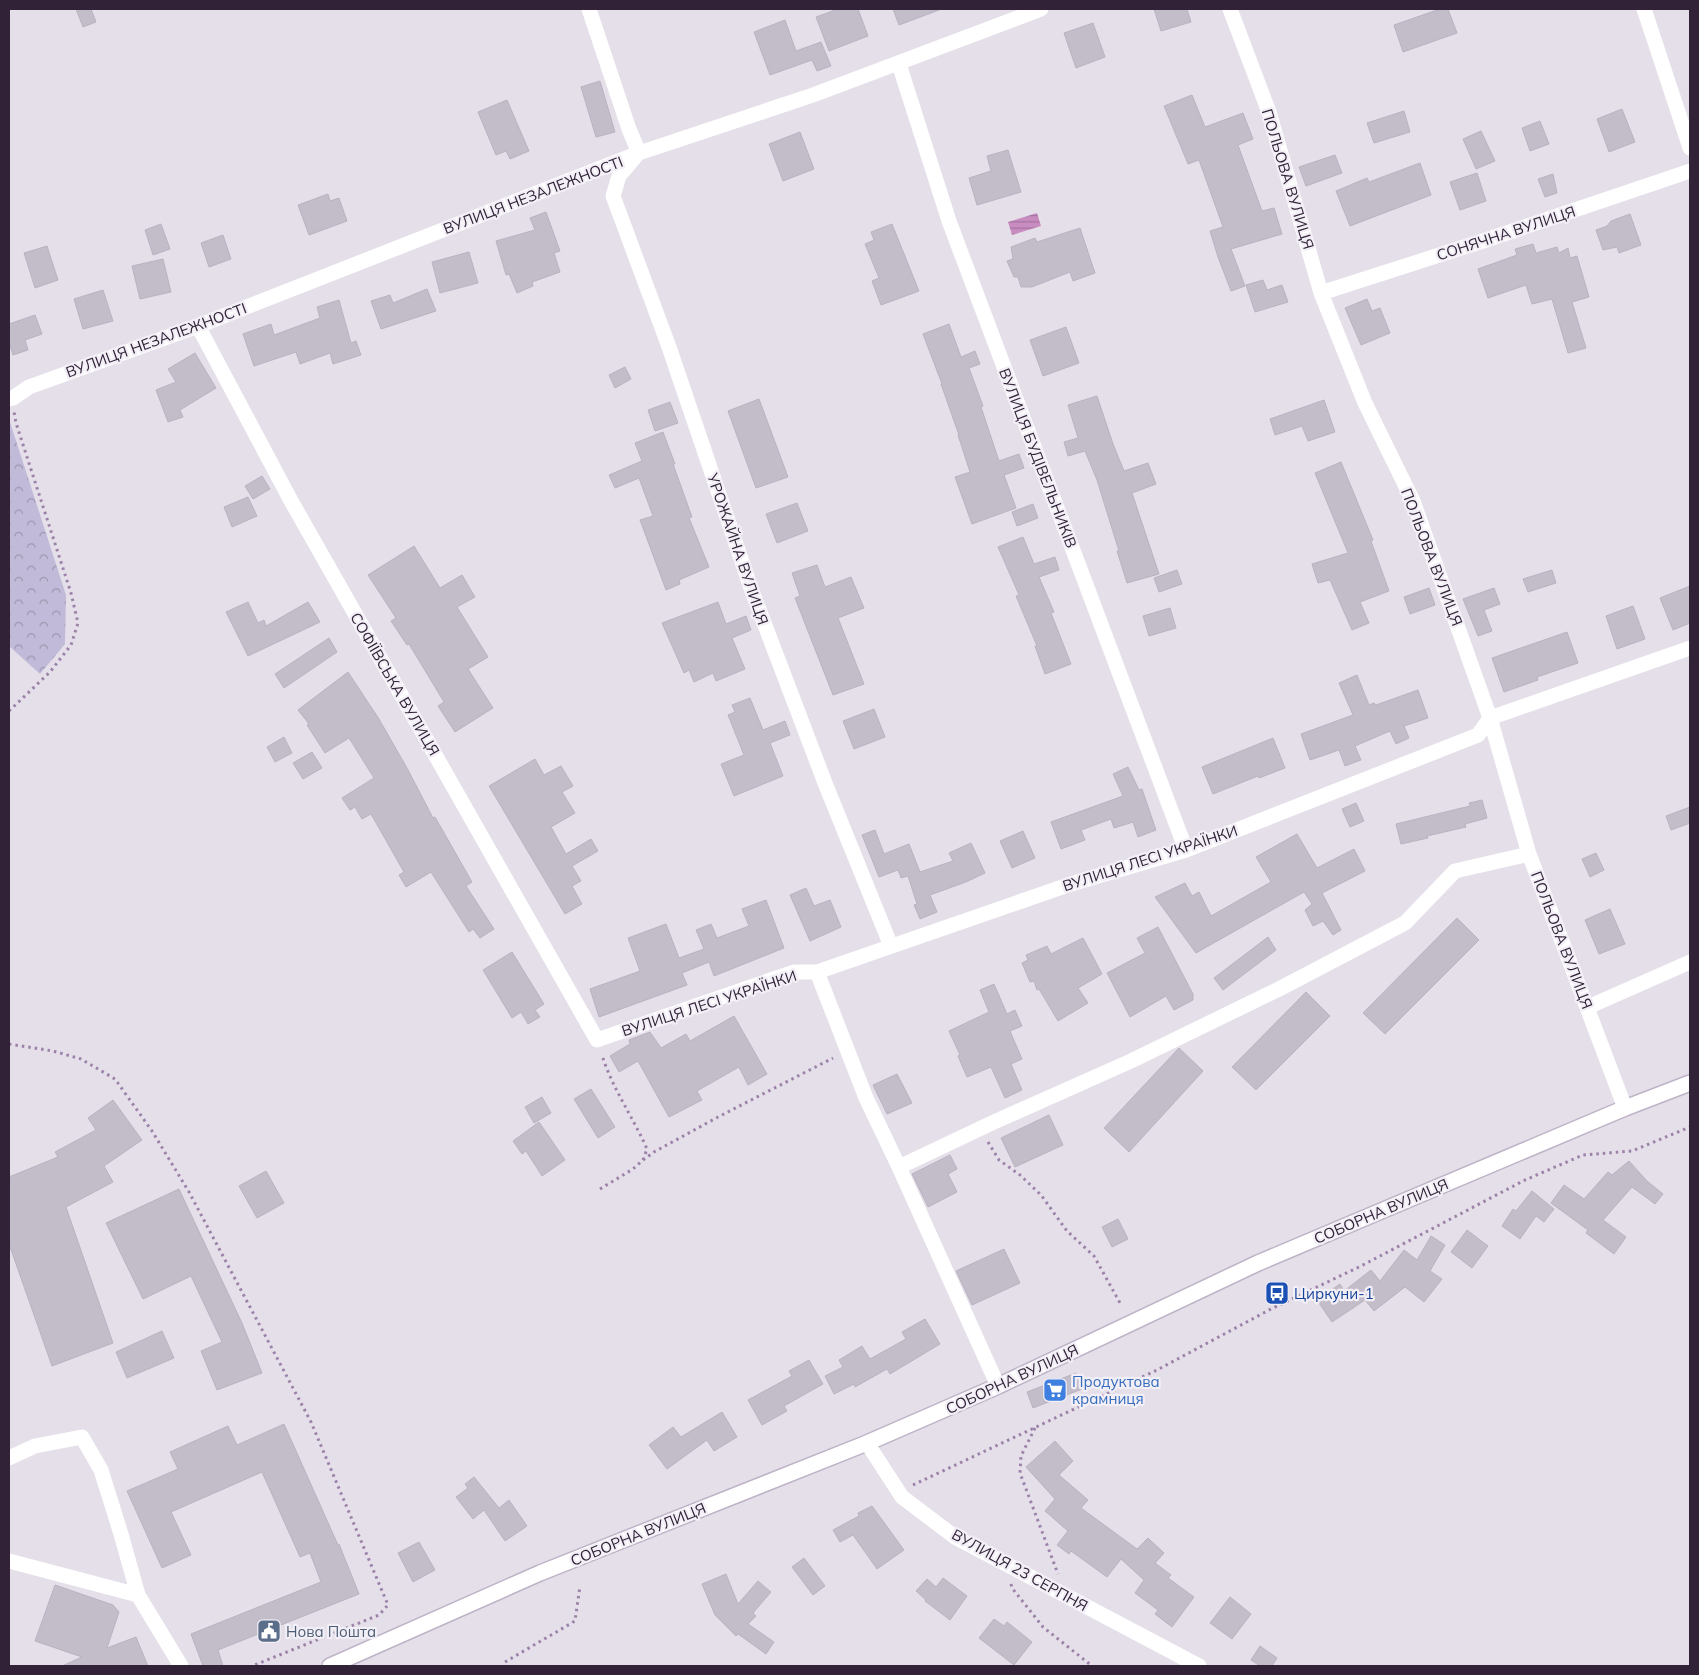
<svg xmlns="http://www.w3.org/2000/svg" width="1699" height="1675" font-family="Mulish,sans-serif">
	<defs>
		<pattern id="forest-crowns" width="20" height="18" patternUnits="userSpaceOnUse" patternTransform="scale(1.25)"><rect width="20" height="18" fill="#c1bad8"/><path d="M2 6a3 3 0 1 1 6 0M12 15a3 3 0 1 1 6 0" fill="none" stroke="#9d97b0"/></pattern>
		<pattern id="water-rules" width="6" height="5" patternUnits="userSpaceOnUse" patternTransform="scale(1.25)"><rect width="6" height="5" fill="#c98cc1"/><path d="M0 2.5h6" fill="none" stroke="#a4729e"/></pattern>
	</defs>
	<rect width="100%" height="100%" fill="#e4dfe9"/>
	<path fill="url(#forest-crowns)" d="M9,419L66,595L65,644L40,674L9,646Z"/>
	<path fill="url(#water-rules)" d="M1037,213L1041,226L1012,235L1008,222Z"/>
	<path fill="#c3bcc9" stroke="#bbb2c1" d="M76,9H91L96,22L83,27Z
		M838,9H858L868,36L829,51L816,17Z
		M893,9H939V10L899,25Z
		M1154,9H1187L1191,22L1161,31Z
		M1440,9H1448L1457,33L1403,52L1394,25Z
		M785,20L796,51L821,42L831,66L817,71L812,60L770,75L754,32Z
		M1093,23L1105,57L1076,68L1064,33Z
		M600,81L615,132L596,137L581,87Z
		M1192,95L1205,127L1243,113L1253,139L1238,145L1262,211L1274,208L1282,234L1231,249L1245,286L1231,291L1218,257L1210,231L1223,227L1199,160L1188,164L1164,106Z
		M507,100L529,151L510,159L506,151L496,155L478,112Z
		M1622,109L1635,142L1609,152L1597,119Z
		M1404,111L1410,132L1374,143L1367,123Z
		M1540,121L1549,144L1530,151L1522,128Z
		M1481,131L1495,161L1476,169L1463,139Z
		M800,132L814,169L783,181L769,144Z
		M1008,150L1021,192L977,205L969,178L991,171L987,156Z
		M1335,155L1342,173L1306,186L1299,167Z
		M1420,163L1431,195L1350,226L1336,191L1367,178L1369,182Z
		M1477,173L1486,201L1460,210L1450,182Z
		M1553,174L1557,193L1545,197L1538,179Z
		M328,194L330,201L339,198L347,221L309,235L298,205Z
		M546,212L560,251L554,253L560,272L532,282L533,286L517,293L509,274L506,275L496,241L535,230L530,218Z
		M1630,214L1641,245L1619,253L1617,247L1603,250L1596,230L1607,226L1611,221Z
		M161,224L170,249L153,255L145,230Z
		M892,224L919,291L881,305L872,281L879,278L865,244L874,240L871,232Z
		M1080,228L1095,273L1073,281L1070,272L1032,287H1021L1018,277H1014L1007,261L1013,259L1011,247L1035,238L1037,242Z
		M223,235L231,259L209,267L201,243Z
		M1533,244L1536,253L1557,247L1559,253L1568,248L1570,258L1577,256L1589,297L1572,302L1586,348L1568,353L1552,299L1532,304L1526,285L1488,298L1478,269L1517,255L1515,249Z
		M47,246L58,280L35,288L24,253Z
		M469,252L478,283L440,293L432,262Z
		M163,259L171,292L140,299L132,266Z
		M1263,280L1267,290L1282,285L1288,302L1255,312L1246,285Z
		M427,289L436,311L381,329L371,301L390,295L393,303Z
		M103,290L113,321L83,329L74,299Z
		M1367,299L1372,311L1380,308L1390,333L1361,345L1345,308Z
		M339,300L351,343L356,341L361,355L333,364L330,353L300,364L296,352L254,366L243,334L271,324L274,335L320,318L317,307Z
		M35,315L42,334L25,340L28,350L13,355L9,342V324Z
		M949,324L961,357L975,351L980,364L969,368L983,406L981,407L999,461L1019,454L1024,468L1004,475L1016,508L972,524L955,477L970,472L958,435H959L941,384H942L923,334Z
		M1066,327L1079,363L1043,376L1030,340Z
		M195,353L216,388L180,410L183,417L168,422L156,390L176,382L168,369Z
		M625,367L631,379L615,388L609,375Z
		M1097,396L1113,444L1124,471L1148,463L1156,484L1132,493L1159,574L1127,583L1117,551H1119L1097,480L1085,451L1068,456L1064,442L1078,438L1068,405Z
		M759,399L788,477L756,488L728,411Z
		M1324,400L1335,432L1308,441L1302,426L1275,435L1270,419Z
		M670,402L678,423L655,431L648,410Z
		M663,432L675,464H673L692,517L689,518L709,567L679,580L680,584L666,590L640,520L653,516L639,478L615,488L609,475L642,461L635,443Z
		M1341,462L1373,540L1371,541L1389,591L1360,602L1369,623L1352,630L1330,580L1318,583L1312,564L1348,553L1315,473Z
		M262,476L270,489L253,499L245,486Z
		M248,497L257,516L232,527L224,507Z
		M797,503L808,531L777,543L766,514Z
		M1033,504L1038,518L1017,526L1012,512Z
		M1023,537L1034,564L1055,557L1059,570L1039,577L1054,612L1051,613L1071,664L1045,674L1035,646H1037L1016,596L1019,595L998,547Z
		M414,546L440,588L462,575L475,597L457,607L488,657L468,669L493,708L455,732L438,706L444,702L409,644L407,645L391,621L396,618L368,575Z
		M817,565L825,587L851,577L864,608L838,618L864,684L833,695L795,598L800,596L792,573Z
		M1177,570L1182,584L1159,592L1154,578Z
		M1552,570L1556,583L1528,592L1523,579Z
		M1690,586V623L1673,630L1660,598Z
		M1429,588L1435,605L1410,614L1404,597Z
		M1494,588L1500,604L1484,610L1492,631L1478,636L1463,599Z
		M248,602L258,623L264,620L266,626L308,602L320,622L248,656L226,612Z
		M718,602L726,624L746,616L751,630L732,638L745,669L716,681L713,673L694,682L689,670L684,673L662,623Z
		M1633,606L1645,639L1617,649L1606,616Z
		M1170,608L1176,628L1149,636L1143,616Z
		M1567,632L1578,663L1537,677L1538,680L1504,692L1492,658Z
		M329,638L337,652L284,688L275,674Z
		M348,672L379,719L407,768L433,818L435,817L472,882L466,886L494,929L480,938L473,929L469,932L431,872L406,887L399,875L404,872L371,814L362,819L355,807L350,810L342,798L374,778L349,738L325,753L307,725L309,724L298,710Z
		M1357,675L1369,705L1374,703L1376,705L1418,690L1428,718L1404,726L1409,738L1396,744L1390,731L1355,746L1361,760L1345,766L1339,750L1310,760L1301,734L1353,715L1339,683Z
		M750,698L763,730L785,721L790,735L770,743L783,776L734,796L721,764L744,755L728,715L735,712L732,705Z
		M874,709L885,737L854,749L843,721Z
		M284,737L292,753L275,762L267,747Z
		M1273,738L1285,768L1259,778L1258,776L1213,794L1202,767Z
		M312,752L322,768L303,779L293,763Z
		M535,759L544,775L561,766L573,786L562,792L575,813L551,827L566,854L591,839L598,851L572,866L581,881L572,886L582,904L565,914L489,786Z
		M1128,767L1139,790L1142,789L1156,830L1138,837L1133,822L1114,828L1111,819L1081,830L1085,840L1061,849L1051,822L1123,796L1113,774Z
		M1482,800L1487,818L1465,824L1466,827L1427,836L1428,838L1401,844L1396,824L1470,806L1469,803Z
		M1356,803L1364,821L1350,827L1342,809Z
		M1690,807V823L1671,830L1666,816Z
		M875,830L884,854L909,844L920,872L953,861L949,853L971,843L985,873L966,882L930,895L937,912L920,919L914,905L917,904L908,876L901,878L898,870L879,877L862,835Z
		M1023,831L1035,858L1012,868L1000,841Z
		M1297,834L1317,868L1354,849L1365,871L1322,893L1341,930L1333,935L1323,921L1313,926L1305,910L1312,904L1304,892L1196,953L1155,897L1185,883L1192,896L1199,892L1211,916L1271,882L1256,857Z
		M1596,853L1604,870L1590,877L1582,859Z
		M806,888L814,906L830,900L841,927L810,941L790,895Z
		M766,900L784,948L714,976L709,962L682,973L687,985L599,1017L590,989L640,971L628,938L666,924L679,958L704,949L696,930L711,924L717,938L749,926L742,909Z
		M1610,909L1625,944L1599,954L1585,920Z
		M1457,918L1479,940L1385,1034L1363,1013Z
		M1158,927L1193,994V1000L1174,1010L1166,996L1130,1017L1107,973L1145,953L1137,938Z
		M1268,937L1276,950L1223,990L1214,978Z
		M1083,938L1102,974L1078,988L1088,1003L1058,1021L1039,989L1037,990L1034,981L1030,982L1022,963L1028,960L1026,955L1047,946L1051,954Z
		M512,952L544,1004L535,1010L540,1017L528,1024L521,1012L512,1018L483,970Z
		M994,984L1007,1014L1015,1010L1022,1026L1010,1031L1022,1059L1011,1064L1022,1090L1005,1098L991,1067L967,1077L958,1056L960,1055L949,1031L989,1012L980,990Z
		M1306,992L1330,1016L1256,1090L1232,1067Z
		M734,1016L767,1074L748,1085L739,1067L697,1091L702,1100L669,1117L638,1061L619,1072L610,1056L630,1044L629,1040L650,1032L661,1048L686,1034L690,1041Z
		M1179,1048L1203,1071L1129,1152L1104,1128Z
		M897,1074L912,1103L887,1114L873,1085Z
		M591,1089L615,1127L598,1138L574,1099Z
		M542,1097L551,1113L534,1123L525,1107Z
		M113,1100L142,1140L104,1166L113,1182L66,1207L113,1343L52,1366L9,1244V1177L58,1157L55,1152L96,1130L88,1118Z
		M1049,1115L1063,1145L1015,1167L1001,1138Z
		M539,1122L565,1160L542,1176L526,1151L522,1154L513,1141Z
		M950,1155L957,1169L948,1174L957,1192L928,1207L912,1174Z
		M1629,1161L1647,1181L1663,1194L1655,1204L1632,1187L1603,1220L1626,1237L1614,1254L1586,1233L1588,1230L1551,1203L1564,1185L1584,1199L1608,1172L1612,1175Z
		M266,1171L284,1203L257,1218L239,1186Z
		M179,1189L242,1323L262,1373L217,1390L201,1351L222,1342L191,1276L143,1299L106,1223Z
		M1532,1191L1554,1209L1544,1222L1536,1216L1520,1239L1502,1226L1513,1209L1516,1211Z
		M1118,1219L1128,1239L1112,1247L1102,1227Z
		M1467,1230L1488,1246L1472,1268L1451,1252Z
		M1431,1236L1445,1245L1430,1271L1442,1279L1424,1302L1405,1287L1374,1311L1365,1300L1332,1322L1317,1300L1340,1284L1344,1291L1371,1270L1380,1281L1404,1250L1417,1260Z
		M1004,1249L1020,1283L972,1305L956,1271Z
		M925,1319L940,1344L890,1374L887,1369L855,1387L854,1384L834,1394L825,1376L843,1367L839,1360L862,1346L870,1359L906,1339L902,1332Z
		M162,1331L174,1358L127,1378L116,1352Z
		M809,1360L823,1384L784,1406L787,1411L762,1425L748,1400L792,1376L789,1371Z
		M1076,1373L1082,1389L1033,1408L1027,1392Z
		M722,1412L737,1437L714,1451L707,1440L667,1469L649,1445L673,1427L681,1437Z
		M284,1424L338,1545L339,1544L359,1594L218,1650L223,1666H203L191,1634L321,1582L310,1553L300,1557L262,1472L171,1512L191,1555L162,1568L127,1491L178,1469L170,1452L228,1426L237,1445Z
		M1055,1441L1073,1461L1059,1475L1088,1500L1081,1508L1137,1549L1148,1538L1164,1553L1155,1563L1171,1575L1168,1578L1194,1597L1172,1627L1155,1614L1158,1610L1135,1593L1144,1580L1121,1559L1107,1577L1071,1551L1069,1554L1057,1545L1068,1531L1045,1511L1055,1499L1026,1467Z
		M474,1477L499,1508L509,1500L527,1526L505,1541L484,1510L473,1519L456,1497L468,1488L465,1484Z
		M872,1506L904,1550L877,1569L853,1535L840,1542L833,1530L859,1516L858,1513Z
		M419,1542L435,1570L413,1582L398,1553Z
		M804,1558L825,1586L813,1595L792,1567Z
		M726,1574L738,1604L758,1581L771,1592L753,1613L756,1616L748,1624L774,1642L766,1654L738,1634L736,1636L715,1615L702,1584Z
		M943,1578L967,1596L950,1620L925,1601L926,1600L916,1591L927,1579L936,1587Z
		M55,1585L113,1605L119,1612L107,1648L136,1637L148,1666H62L82,1657L35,1641Z
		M1230,1597L1251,1614L1232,1639L1210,1623Z
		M994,1619L1004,1626L1007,1622L1032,1642L1014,1665L979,1638Z
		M1260,1646L1277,1658L1272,1666H1260L1251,1660Z"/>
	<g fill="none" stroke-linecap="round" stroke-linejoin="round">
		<g stroke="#bfb3c7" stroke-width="18">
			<path id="secondary" d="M330,1666L540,1573L867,1443L998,1386L1258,1263L1625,1108L1690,1083"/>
		</g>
		<path stroke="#9c82a9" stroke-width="3" stroke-dasharray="2.5 4" stroke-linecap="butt" d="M9,711L50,672L71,645L78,623L71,593L16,423L14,412
			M9,1044L53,1051L81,1059L115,1079L152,1131L189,1192L311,1422L388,1605L379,1615L252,1666
			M988,1142L999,1160L1020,1175L1041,1195L1067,1231L1094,1256L1120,1303
			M643,1160L654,1152L718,1117L833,1058
			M600,1189L633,1169L643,1160L647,1149C633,1117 612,1088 602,1055
			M1035,1428L1021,1456L1020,1473L1058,1574
			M913,1485L1157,1370L1271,1309L1361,1266L1525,1180L1583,1155L1632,1151L1690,1127
			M1011,1584L1012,1588L1043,1627L1092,1666
			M505,1662L575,1621L580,1586"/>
		<path stroke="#fff" stroke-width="15" d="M589,9L629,129L639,153
			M1230,9L1269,112L1321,293L1365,403L1413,501L1490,718L1529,854L1625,1108
			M1644,9L1690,148
			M899,64L949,221L1186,850
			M636,156L619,176L613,196L669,347L752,591L825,783L891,946
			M1321,293L1486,240L1690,171
			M198,326L290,499L597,1040L794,972H817L1071,884L1186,850L1478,735L1490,718L1690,648
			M9,399L13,398L29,387L198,326L639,153L813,95L1041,9
			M817,972L866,1098L899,1167L998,1386
			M1588,1007L1690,962
			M899,1167L994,1122L1131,1061L1279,989L1405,923L1455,871L1529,854
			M867,1443L902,1497L955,1537L1199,1666
			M9,1458L35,1446L82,1437L101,1470L121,1534L138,1595
			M9,1561L138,1595L181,1666"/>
		<use href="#secondary" stroke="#fff" stroke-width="15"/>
	</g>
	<defs>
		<g id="bus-square" transform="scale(1.25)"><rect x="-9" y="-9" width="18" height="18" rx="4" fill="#1a4fb4" stroke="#f2eff6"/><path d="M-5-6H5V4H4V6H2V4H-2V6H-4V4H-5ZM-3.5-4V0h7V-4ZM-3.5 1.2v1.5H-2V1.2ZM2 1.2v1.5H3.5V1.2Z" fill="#fff"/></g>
		<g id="supermarket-square" transform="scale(1.25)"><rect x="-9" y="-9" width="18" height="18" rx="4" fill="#3f7fe0" stroke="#f2eff6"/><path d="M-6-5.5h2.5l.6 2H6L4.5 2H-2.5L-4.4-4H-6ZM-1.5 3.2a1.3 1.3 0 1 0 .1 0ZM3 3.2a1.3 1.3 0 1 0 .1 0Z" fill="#fff"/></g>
		<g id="civic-square" transform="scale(1.25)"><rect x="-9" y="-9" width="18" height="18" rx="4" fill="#5c6f8a" stroke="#f2eff6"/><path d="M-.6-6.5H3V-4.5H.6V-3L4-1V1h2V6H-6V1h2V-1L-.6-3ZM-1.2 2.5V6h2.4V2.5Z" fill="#fff"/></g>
	</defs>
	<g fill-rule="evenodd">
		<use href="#bus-square" x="1277" y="1293"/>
		<use href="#supermarket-square" x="1055" y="1390"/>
		<use href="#civic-square" x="269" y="1631"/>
	</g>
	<g text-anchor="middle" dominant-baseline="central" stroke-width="4.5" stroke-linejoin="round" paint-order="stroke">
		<g font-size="15" fill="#312237" stroke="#f2eff6">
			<text transform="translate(1288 179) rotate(73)">ПОЛЬОВА ВУЛИЦЯ</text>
			<text transform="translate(533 195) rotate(-21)">ВУЛИЦЯ НЕЗАЛЕЖНОСТІ</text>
			<text transform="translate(1506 233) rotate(-18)">СОНЯЧНА ВУЛИЦЯ</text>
			<text transform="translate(156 340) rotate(-20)">ВУЛИЦЯ НЕЗАЛЕЖНОСТІ</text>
			<text transform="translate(1038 458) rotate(69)">ВУЛИЦЯ БУДІВЕЛЬНИКІВ</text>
			<text transform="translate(738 549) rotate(71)">УРОЖАЙНА ВУЛИЦЯ</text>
			<text transform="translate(1432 557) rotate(69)">ПОЛЬОВА ВУЛИЦЯ</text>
			<text transform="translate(395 684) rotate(60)">СОФІЇВСЬКА ВУЛИЦЯ</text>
			<text transform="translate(1150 858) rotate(-18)">ВУЛИЦЯ ЛЕСІ УКРАЇНКИ</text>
			<text transform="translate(1562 940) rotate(69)">ПОЛЬОВА ВУЛИЦЯ</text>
			<text transform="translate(709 1003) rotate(-18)">ВУЛИЦЯ ЛЕСІ УКРАЇНКИ</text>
			<text transform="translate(1381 1211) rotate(-23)">СОБОРНА ВУЛИЦЯ</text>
			<text transform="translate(1012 1379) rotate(-25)">СОБОРНА ВУЛИЦЯ</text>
			<text transform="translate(638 1534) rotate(-22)">СОБОРНА ВУЛИЦЯ</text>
			<text transform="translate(1020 1570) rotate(29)">ВУЛИЦЯ 23 СЕРПНЯ</text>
		</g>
		<g font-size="15" fill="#164399" stroke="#f2eff6" text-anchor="start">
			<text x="1294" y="1293">Циркуни-1</text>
		</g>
		<g font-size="15" fill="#366cbe" stroke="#f2eff6" text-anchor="start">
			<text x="1072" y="1381">Продуктова<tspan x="1072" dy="17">крамниця</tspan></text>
		</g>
		<g font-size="15" fill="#4e5e75" stroke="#f2eff6" text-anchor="start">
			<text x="286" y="1631">Нова Пошта</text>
		</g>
	</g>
	<rect width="1699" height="1675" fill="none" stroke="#312237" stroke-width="20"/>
</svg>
